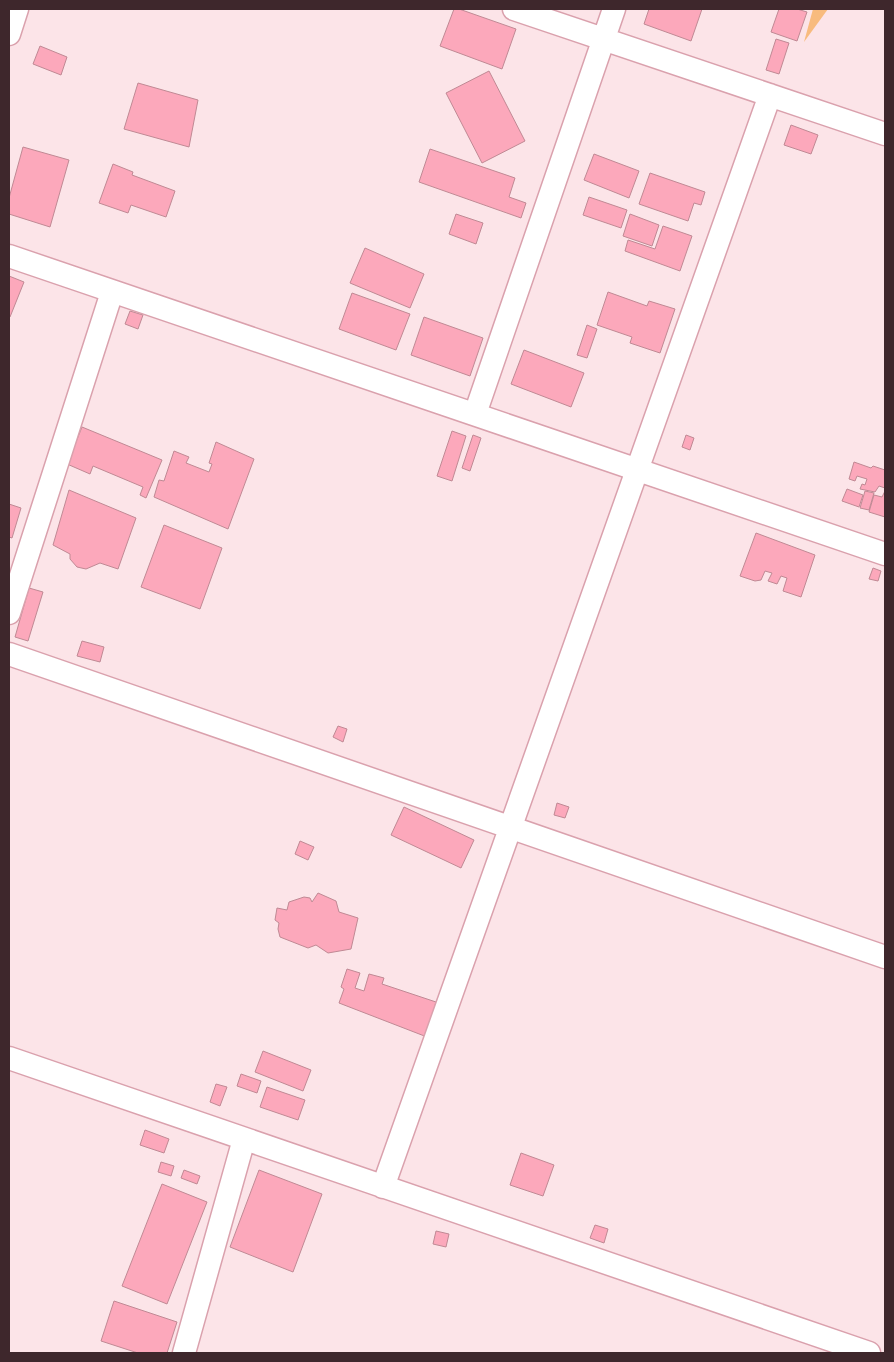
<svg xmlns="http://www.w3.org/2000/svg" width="894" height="1362" font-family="'DM Sans',sans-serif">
	<rect width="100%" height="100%" fill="#fce4e8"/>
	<path fill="#f8bb7e" d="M813,9H828L804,42Z"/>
	<path fill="#fca8bb" stroke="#c08994" d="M454,9H459L516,29L502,69L440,46Z
		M649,9H702L691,41L644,24Z
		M779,9H797L807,12L797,41L771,32Z
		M776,39L789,43L779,74L766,70Z
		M40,46L67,57L61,75L33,64Z
		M489,71L525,141L482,163L446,93Z
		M138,83L198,100L189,147L124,129Z
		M791,125L818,135L811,154L784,145Z
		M23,147L69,160L50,227L9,214V198Z
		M430,149L515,178L509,197L526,203L521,218L419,182Z
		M594,154L639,171L629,198L584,180Z
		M113,164L133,172L132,175L175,191L166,217L131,205L128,213L99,203Z
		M650,173L705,192L701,205L694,203L688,221L639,204Z
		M589,197L627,210L621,228L583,215Z
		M456,214L483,223L476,244L449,234Z
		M630,214L659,225L652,246L623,236Z
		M663,226L692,236L680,271L625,251L628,240L655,249Z
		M365,248L424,274L410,308L350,283Z
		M9,276L24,282L10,317H9Z
		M608,292L647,306L649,301L675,309L660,353L630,343L632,337L597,325Z
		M352,293L410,314L396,350L339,329Z
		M130,311L143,315L138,329L125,324Z
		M424,317L483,338L470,376L411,355Z
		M587,325L597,329L587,358L577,355Z
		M524,350L584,373L571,407L511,384Z
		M82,427L162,460L146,498L140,495L143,487L93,466L90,474L67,464Z
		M452,431L466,436L452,481L437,476Z
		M473,435L481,438L470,471L462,468Z
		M686,435L694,438L690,450L682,447Z
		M216,442L254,459L228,529L154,497L159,480L164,481L174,451L189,457L186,463L209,472L212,464L209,463Z
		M854,462L871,468L873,466L885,470V488L879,486L875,492L860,489L862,484L865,485L867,479L857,476L855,481L849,479Z
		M847,489L863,495L859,507L842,501Z
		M69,490L136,518L118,569L100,563L86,569L77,567L70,559V554L53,545Z
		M865,491L874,493L869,510L860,508Z
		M885,491V517L869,512L874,495L882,497Z
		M9,504L21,508L12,538L9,537Z
		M164,525L222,548L200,609L141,587Z
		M756,533L815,555L801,597L783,591L787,578L781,576L777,584L768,581L772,573L765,571L761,580L755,581L740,576Z
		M873,568L881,571L878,581L869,579Z
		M29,588L43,592L28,641L15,637Z
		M82,641L104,647L100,662L77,656Z
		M338,726L347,729L343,742L333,737Z
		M557,803L569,807L565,818L554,815Z
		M404,807L474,840L461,868L391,835Z
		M300,841L314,847L308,860L295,854Z
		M318,893L336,901L339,912L358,918L351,949L328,953L316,945L308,948L280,937L278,929L279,923L275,920L277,908L287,910L289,902L304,897L310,898L312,902Z
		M347,969L360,973L355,988L364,991L369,974L384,978L382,984L436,1002L427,1037L339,1003L344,989L341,987Z
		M263,1051L311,1070L303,1091L255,1072Z
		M241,1074L261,1081L257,1093L237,1086Z
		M216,1084L227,1087L220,1106L210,1102Z
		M267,1087L305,1100L298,1120L260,1107Z
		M145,1130L169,1139L164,1153L140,1145Z
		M521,1153L554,1165L543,1196L510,1185Z
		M161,1162L174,1166L171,1176L158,1172Z
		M184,1170L200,1176L197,1184L181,1178Z
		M259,1170L322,1194L293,1272L230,1247Z
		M162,1184L207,1202L167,1304L122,1286Z
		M595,1225L608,1229L604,1243L590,1238Z
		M436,1231L449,1234L446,1247L433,1244Z
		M114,1301L177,1322L167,1353H138L101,1341Z"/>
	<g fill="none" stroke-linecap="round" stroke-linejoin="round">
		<g stroke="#daa1ad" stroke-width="25">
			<path id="street" d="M514,9L885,134
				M9,34L17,9
				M9,256L885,554
				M475,414L614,9
				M9,613L112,292
				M9,654L885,957
				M9,1058L869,1353
				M383,1187L770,95
				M184,1353L244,1139"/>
		</g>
		<use href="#street" stroke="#fff" stroke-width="22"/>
	</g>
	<rect width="894" height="1362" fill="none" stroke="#3e272c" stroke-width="20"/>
</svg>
